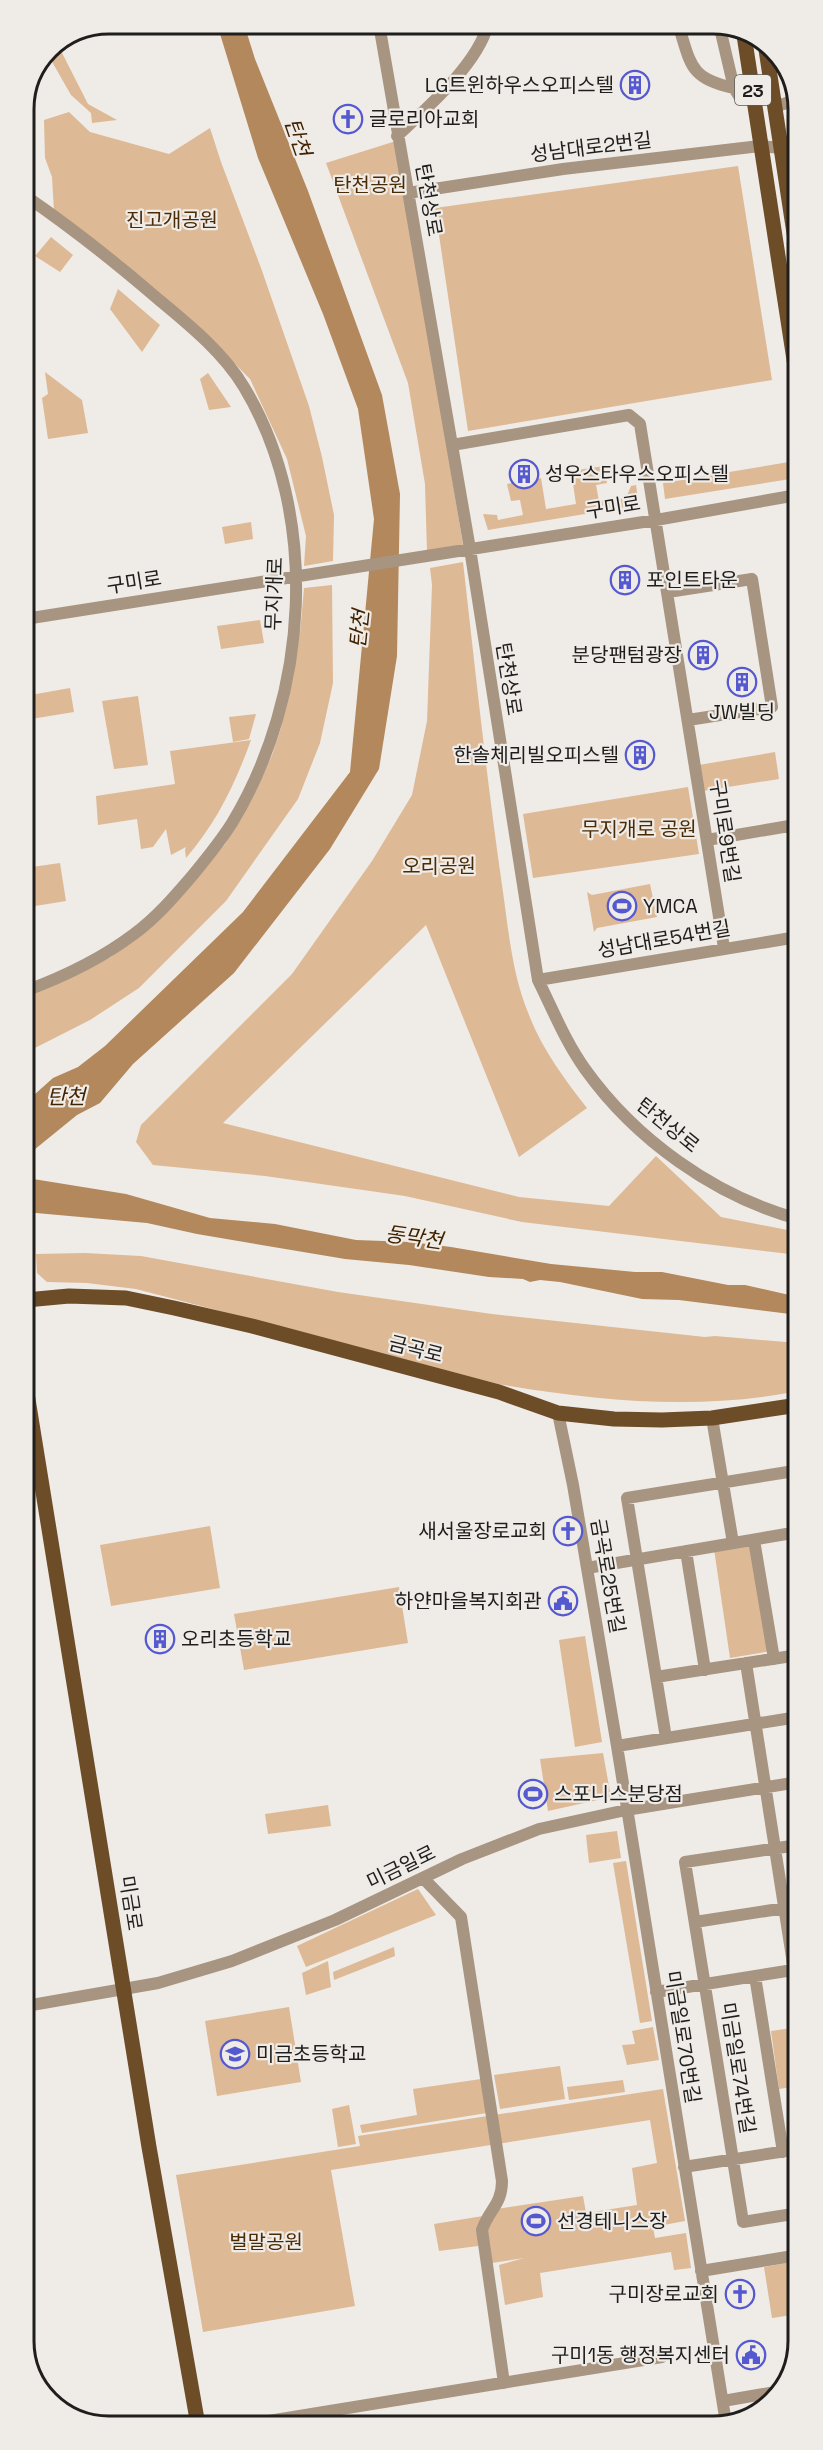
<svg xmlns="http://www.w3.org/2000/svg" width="823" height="2450" font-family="'Space Grotesk','Noto Sans KR',sans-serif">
	<rect width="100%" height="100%" fill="#efebe7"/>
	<path fill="#deb995" d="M58,45L88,104L117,120L92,123L91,113L71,95L47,53L49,49Z
		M69,112L90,132L169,154L210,128L221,162L261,268L309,406L322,457L334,515L333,561L304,566L306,536L287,459L250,379L209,338L54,211L52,177L45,158L44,120Z
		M396,141L463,545L427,551L425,484L408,383L326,163Z
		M738,166L772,380L468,431L435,208Z
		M51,237L73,255L60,272L35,256Z
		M118,289L160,325L142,352L110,309Z
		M45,372L82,400L88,433L48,439L42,398L48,394Z
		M208,373L231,407L209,410L200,379Z
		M789,462L790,479L665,499L663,483Z
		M604,466L607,483L596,485L599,501L626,498L631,486L636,485L639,505L488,530L483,514L497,515L498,520L523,515L520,500L511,501L507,484L541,478L546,509L576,504L571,471Z
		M251,522L253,539L225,544L222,527Z
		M463,562C475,667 486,773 501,878C508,924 511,972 529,1015C542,1049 565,1080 587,1108L519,1157L426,925L223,1123L519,1197L609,1206L656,1156L721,1217L798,1232V1255L522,1222L405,1196L265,1176L153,1165L136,1142L141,1125L292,974L372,861L412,795L427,721L432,585L430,568Z
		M332,585L333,683L320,743L298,799L226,901L139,988L90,1020L25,1053V997L111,957L151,926L225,844L256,791L272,755L281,728L293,677L300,633L304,588Z
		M260,620L264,643L221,649L217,626Z
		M70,688L74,712L25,720V696Z
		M138,696L148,765L114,769L102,701Z
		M256,714L249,739L233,742L229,717Z
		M251,740C235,784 217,822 186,858L185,850L186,847L171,855L166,829L153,847L141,849L137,819L98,825L96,796L175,784L170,751Z
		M775,752L779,779L703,791L699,765Z
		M688,787L699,854L533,878L523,814Z
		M60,863L66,901L29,907L25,885V868Z
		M650,884L657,917L597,928L594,932L587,892L592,895Z
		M85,1253L141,1256L338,1292L492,1314L705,1337L715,1336L798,1343V1391C698,1411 598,1401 498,1384L136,1289L87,1283L47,1282L37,1273L36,1254Z
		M210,1526L220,1588L111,1606L100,1545Z
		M753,1542L771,1651L730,1658L714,1549Z
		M399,1587L408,1643L244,1670L234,1614Z
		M585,1636L602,1742L575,1747L559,1640Z
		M603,1753L611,1797L548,1811L540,1759Z
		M328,1805L331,1826L268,1834L265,1814Z
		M617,1831L621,1858L589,1863L586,1835Z
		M626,1861L652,2021L640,2023L613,1863Z
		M418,1889L436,1915L306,1967L297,1946Z
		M394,1947L395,1956L334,1980L333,1972Z
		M328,1961L331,1987L306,1995L302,1973Z
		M289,2007L301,2082L217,2096L205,2021Z
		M653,2027L659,2060L627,2065L622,2045L635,2044L632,2031Z
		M799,2027V2086L779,2089L771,2031Z
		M560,2066L565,2099L500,2109L494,2075Z
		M481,2079L487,2113L362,2133L360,2125L417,2115L413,2089Z
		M623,2080L625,2092L569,2100L567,2087Z
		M663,2089L685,2221L653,2227L655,2238L686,2233L691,2268L674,2270L671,2252L540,2273L543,2297L505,2305L499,2265L524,2258L492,2263L487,2227L496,2209L583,2196L586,2213L637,2205L632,2168L657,2163L650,2120L331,2170L355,2306L203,2332L176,2175L360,2146L358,2136Z
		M349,2105L356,2144L338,2147L332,2109Z
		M483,2216L478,2246L439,2251L434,2224Z
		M799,2261V2314L772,2318L764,2267Z"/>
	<path fill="#b2885c" d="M217,24H244L255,59L308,191L382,395L400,494L397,656L379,769L330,849L234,973L133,1064L100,1103L77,1115L29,1154L25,1166V1103L53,1078L78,1067L105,1046L243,912L350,772L374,519L358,409L323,314L258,158Z
		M25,1174L27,1178L126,1194L210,1218L275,1224L356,1240L411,1242L451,1247L551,1264L635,1272H662L728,1285H745L798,1297V1315L679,1300L642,1299L560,1282L540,1280L530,1282L523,1279L489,1277L409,1265L345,1259L197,1234L147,1223L25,1212Z"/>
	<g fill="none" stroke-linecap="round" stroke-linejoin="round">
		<path stroke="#a79481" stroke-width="12" d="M379,24L470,549L538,980C553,1010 565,1041 585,1069C635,1139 714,1196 798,1219
			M678,24C691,64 689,79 734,88
			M719,24L734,88L739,96L754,101
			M774,107L796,100
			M397,136C427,108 478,64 488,24
			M408,193L563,169L760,146L781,148L796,158
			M24,195C71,227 115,262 158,299C188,324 223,352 244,387C321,515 309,696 232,823C220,842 206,859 192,876C174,897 156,918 134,934C101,959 63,977 25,991
			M452,445L629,415L640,424L724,948
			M668,592L752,579L772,707L688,720
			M25,619L656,520L797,495
			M707,840L795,825L797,837
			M538,980L797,937
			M558,1413L573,1485L617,1746L726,2423
			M712,1418L733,1543
			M754,1540L774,1659
			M686,1551L705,1670
			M587,1568L798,1532
			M746,1663L799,2002
			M656,1677L798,1655
			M666,1738L627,1498L794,1471L798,1495
			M617,1746L798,1717
			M798,1845L685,1862L743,2222L799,2213
			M423,1878L461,1917L502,2181C502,2205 489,2209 482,2230L504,2383
			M695,1922L798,1906
			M755,1976L783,2152
			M656,1992L799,1969
			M26,2006L158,1983L232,1961L335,1920L462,1859L539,1829L626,1810L798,1782
			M684,2167L799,2149
			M701,2271L799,2255
			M723,2401L781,2391
			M243,2425L662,2357"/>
		<path stroke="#6d4c28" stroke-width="15" d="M744,35L797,379
			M765,43L796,246
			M26,1300L69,1296L126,1298L174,1308L252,1326L499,1392L558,1413L614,1419L662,1420L712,1418L798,1405
			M26,1387L149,2147L198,2425"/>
	</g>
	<defs>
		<g id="building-ring" transform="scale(1.5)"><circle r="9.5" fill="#efebe7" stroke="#5559d0" stroke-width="1.5"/><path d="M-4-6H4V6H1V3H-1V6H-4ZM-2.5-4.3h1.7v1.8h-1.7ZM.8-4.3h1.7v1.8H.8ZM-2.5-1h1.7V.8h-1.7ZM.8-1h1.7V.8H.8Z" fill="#5559d0"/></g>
		<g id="church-ring" transform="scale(1.5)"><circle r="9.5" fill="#efebe7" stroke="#5559d0" stroke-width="1.5"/><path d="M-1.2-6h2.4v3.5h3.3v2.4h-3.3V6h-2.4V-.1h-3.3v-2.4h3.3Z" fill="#5559d0"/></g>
		<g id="stadium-ring" transform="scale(1.5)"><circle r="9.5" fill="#efebe7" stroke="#5559d0" stroke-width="1.5"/><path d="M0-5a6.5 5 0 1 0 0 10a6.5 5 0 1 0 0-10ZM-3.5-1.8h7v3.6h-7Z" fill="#5559d0"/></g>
		<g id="civic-ring" transform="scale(1.5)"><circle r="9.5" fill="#efebe7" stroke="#5559d0" stroke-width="1.5"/><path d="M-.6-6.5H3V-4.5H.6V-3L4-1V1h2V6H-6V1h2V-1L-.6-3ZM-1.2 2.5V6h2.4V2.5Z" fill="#5559d0"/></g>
		<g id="school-ring" transform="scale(1.5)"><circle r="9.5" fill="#efebe7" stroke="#5559d0" stroke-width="1.5"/><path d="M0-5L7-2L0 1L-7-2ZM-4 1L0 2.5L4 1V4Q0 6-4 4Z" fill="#5559d0"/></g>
	</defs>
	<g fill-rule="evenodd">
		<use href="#building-ring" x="635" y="85"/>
		<use href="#church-ring" x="348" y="119"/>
		<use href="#building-ring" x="524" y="474"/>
		<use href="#building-ring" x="625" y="580"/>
		<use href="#building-ring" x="703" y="655"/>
		<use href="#building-ring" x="742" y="682"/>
		<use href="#building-ring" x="640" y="755"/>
		<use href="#stadium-ring" x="622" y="906"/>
		<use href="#church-ring" x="568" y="1531"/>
		<use href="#civic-ring" x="563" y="1601"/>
		<use href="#building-ring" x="160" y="1639"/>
		<use href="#stadium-ring" x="533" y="1794"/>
		<use href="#school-ring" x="235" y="2054"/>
		<use href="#stadium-ring" x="536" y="2221"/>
		<use href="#church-ring" x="740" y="2294"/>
		<use href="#civic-ring" x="751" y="2355"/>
	</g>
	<g text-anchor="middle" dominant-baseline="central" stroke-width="4.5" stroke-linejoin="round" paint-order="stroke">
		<rect fill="#efebe7" stroke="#5d5c5a" stroke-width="1.5" x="735" y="75" width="36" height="30" rx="4.5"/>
		<g font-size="18" font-weight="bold" fill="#1f1e1d">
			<text x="753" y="90">23</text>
		</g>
		<g font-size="20" fill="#1f1e1d" stroke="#efebe7" text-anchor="start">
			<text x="614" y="85" text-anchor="end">LG트윈하우스오피스텔</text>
			<text x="369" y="119">글로리아교회</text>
			<text x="545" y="474">성우스타우스오피스텔</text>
			<text x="646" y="580">포인트타운</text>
			<text x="682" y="655" text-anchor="end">분당팬텀광장</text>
			<text x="742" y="712" text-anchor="middle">JW빌딩</text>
			<text x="619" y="755" text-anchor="end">한솔체리빌오피스텔</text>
			<text x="643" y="906">YMCA</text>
			<text x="547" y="1531" text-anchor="end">새서울장로교회</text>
			<text x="542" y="1601" text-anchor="end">하얀마을복지회관</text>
			<text x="181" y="1639">오리초등학교</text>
			<text x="554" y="1794">스포니스분당점</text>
			<text x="256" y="2054">미금초등학교</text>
			<text x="557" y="2221">선경테니스장</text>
			<text x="719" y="2294" text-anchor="end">구미장로교회</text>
			<text x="730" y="2355" text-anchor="end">구미1동 행정복지센터</text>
		</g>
		<g font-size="20" fill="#1f1e1d" stroke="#efebe7">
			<text transform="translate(591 147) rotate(-7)">성남대로2번길</text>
			<text transform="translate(429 200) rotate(80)">탄천상로</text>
			<text transform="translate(613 507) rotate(-9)">구미로</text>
			<text transform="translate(134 582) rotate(-9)">구미로</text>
			<text transform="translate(274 594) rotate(-88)">무지개로</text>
			<text transform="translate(509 679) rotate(81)">탄천상로</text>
			<text transform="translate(725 831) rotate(81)">구미로9번길</text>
			<text transform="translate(664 939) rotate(-10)">성남대로54번길</text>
			<text transform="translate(668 1125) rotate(39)">탄천상로</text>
			<text transform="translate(416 1349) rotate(14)">금곡로</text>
			<text transform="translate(608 1576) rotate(80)">금곡로25번길</text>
			<text transform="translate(401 1867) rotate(-26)">미금일로</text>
			<text transform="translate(131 1903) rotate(81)">미금로</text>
			<text transform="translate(683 2037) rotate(81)">미금일로70번길</text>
			<text transform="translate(738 2068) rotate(81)">미금일로74번길</text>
		</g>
		<g font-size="20" fill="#492b06" stroke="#efebe7">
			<text x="370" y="185">탄천공원</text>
			<text x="172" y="220">진고개공원</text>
			<text x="639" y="829">무지개로 공원</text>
			<text x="439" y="866">오리공원</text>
			<text x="266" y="2242">벌말공원</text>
		</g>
		<g font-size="21" font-style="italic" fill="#402300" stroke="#efebe7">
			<text transform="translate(298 137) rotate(71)">탄천</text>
			<text transform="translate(359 629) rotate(-84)">탄천</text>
			<text x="66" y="1096">탄천</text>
			<text transform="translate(414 1237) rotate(8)">동막천</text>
		</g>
	</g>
	<path d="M0 0H823V2450H0ZM109 34H713A75 75 0 0 1 788 109V2341A75 75 0 0 1 713 2416H109A75 75 0 0 1 34 2341V109A75 75 0 0 1 109 34Z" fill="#efebe7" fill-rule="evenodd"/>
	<path fill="none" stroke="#1f1e1d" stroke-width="3" d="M109 34H713A75 75 0 0 1 788 109V2341A75 75 0 0 1 713 2416H109A75 75 0 0 1 34 2341V109A75 75 0 0 1 109 34Z"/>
</svg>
